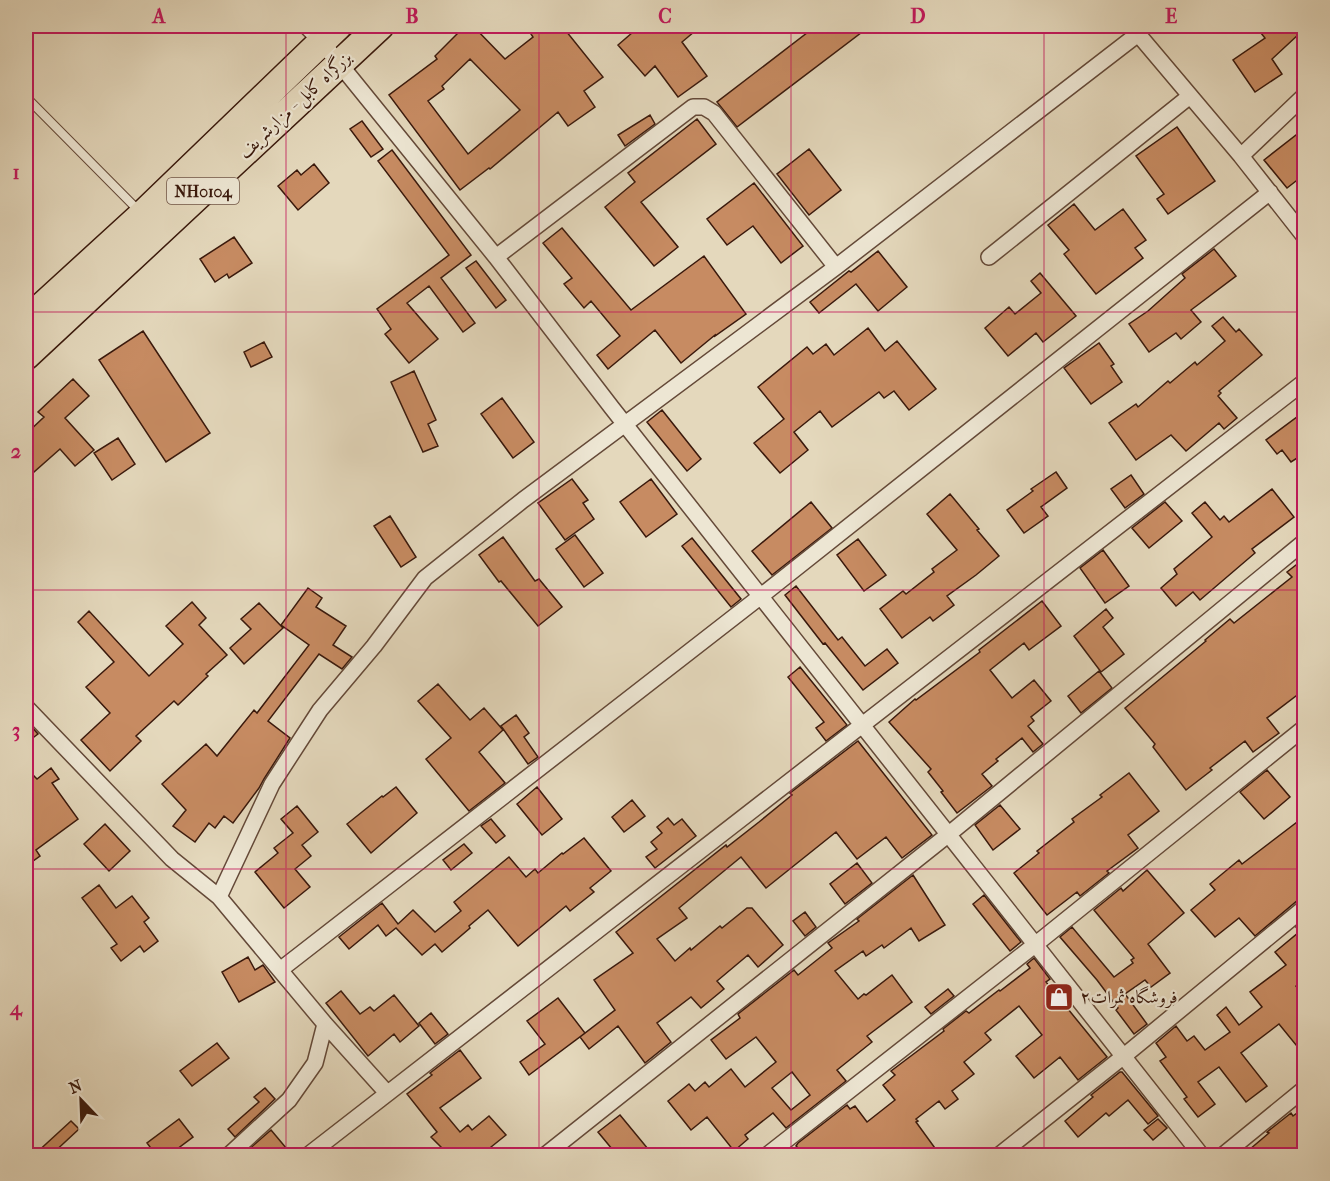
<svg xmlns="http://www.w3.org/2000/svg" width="1330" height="1181" font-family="'IM FELL French Canon',Amiri,serif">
	<rect width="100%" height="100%" fill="#e4d8bc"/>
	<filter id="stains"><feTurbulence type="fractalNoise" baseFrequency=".00333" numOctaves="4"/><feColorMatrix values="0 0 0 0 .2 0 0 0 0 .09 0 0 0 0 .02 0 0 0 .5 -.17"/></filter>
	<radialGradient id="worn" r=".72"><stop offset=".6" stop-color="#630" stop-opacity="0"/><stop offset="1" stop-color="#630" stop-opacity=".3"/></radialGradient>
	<path fill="#c78b62" stroke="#3a190c" stroke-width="1.5" fill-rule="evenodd" d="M456,26H473L505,59L533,37L531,34L543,26H562L603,77L584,91L595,107L568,126L558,112L490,169L489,168L460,190L389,95L437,59L435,56L460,31ZM470,59L520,110L468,154L428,101L444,89L442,86Z
		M640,26H701L682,42L707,76L678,97L655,66L645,76L618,45Z
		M816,26H870L737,127L717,102Z
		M1269,26H1293L1300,33L1272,59L1282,74L1255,92L1233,60L1265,38L1261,33Z
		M650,115L655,124L625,146L618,135Z
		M697,119L716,144L641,202L678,247L654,266L605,207L635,182L628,173Z
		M362,121L383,149L371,157L350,129Z
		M1177,127L1215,181L1168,214L1157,199L1164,194L1136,156Z
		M1305,128V174L1287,188L1264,160Z
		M809,149L841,190L809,215L777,174Z
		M392,150L471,255L441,278L475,323L463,332L429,286L407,303L438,339L409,363L385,334L391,329L377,309L449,255L378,161Z
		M314,164L329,183L298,210L278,186L297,170L301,175Z
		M754,183L803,246L781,263L753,226L727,245L707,219Z
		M1074,204L1095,230L1123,209L1146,240L1135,248L1143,258L1096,294L1064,254L1069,250L1048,225Z
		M562,228L631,310L704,256L746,314L715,336V335L681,363L655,330L608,369L597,355L620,336L591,301L584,308L564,284L572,278L543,243Z
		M234,237L252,263L229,278L227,274L215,282L200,259Z
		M1214,249L1236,276L1191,310L1201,322L1181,339L1176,333L1149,352L1129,324L1148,311L1185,278L1182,274Z
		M878,251L907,287L878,311L856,284L819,313L810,302L849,271L851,272Z
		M476,261L506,300L496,308L466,268Z
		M1040,273L1076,316L1043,342L1036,333L1008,356L985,328L1009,307L1015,314L1041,293L1031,281Z
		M1223,317L1236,332L1239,329L1262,355L1219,391L1221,393L1218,396L1237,418L1224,429L1219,423L1186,451L1171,435L1136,460L1109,423L1136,404L1138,407L1168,381L1170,383L1195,362L1197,365L1225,341L1212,326Z
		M868,328L885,351L897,341L936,389L909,410L894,391L884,398L879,392L832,427L820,411L794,432L808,450L780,473L754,443L784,419L758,387L807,347L813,354L826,344L834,355Z
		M143,331L210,433L166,462L99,360Z
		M264,342L272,357L251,367L244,352Z
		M1099,343L1114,364L1111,366L1122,382L1091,404L1064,368Z
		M414,371L436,420L428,424L438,446L423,452L391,382Z
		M73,379L89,396L65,418L94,450L75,466L60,449L26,479V434L44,417L38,412Z
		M502,398L534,442L513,458L481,414Z
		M662,410L701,459L687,471L647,422Z
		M1305,411V453L1291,462L1282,450L1277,454L1266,440Z
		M118,438L135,464L112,480L94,453Z
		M1056,472L1067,488L1041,507L1048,516L1024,533L1007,510L1033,491L1031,489Z
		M1131,475L1144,494L1125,508L1111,489Z
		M572,479L588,500L583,503L594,519L565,540L538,503Z
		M651,479L677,514L646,537L620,502Z
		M1272,489L1294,517L1252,549L1255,553L1200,600L1193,592L1176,606L1161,588L1177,574L1174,569L1212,537L1192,513L1205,502L1220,520L1224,516L1229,522Z
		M950,494L979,529L977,530L999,556L976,575L947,596L954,605L933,621L930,617L902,638L880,609L903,591L906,594L934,572L932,569L957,550L927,514Z
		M811,502L832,528L772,575L752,551Z
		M1165,502L1182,521L1149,548L1132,528Z
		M390,516L416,557L401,567L374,526Z
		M575,535L603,573L584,587L556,549Z
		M503,537L535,581L539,579L562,607L538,626L501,581L499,582L479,555Z
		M692,538L741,599L731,607L682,546Z
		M858,539L886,575L864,591L837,555Z
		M1103,550L1129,586L1105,603L1080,568Z
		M1305,558V705L1296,696L1267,718L1279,733L1253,752L1245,741L1210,768L1212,770L1186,790L1153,747L1155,744L1125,708L1206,641L1205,640L1230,619L1234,623L1292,577L1287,572Z
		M796,586L838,640L842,637L865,666L887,649L898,663L863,690L825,643L823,644L785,595Z
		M308,588L322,598L316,607L346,626L333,645L352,657L342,669L319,654L268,721L290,738L264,779L259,788L233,823L224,816L215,828L209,823L195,842L173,826L186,810L162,784L206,744L217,756L254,710L257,713L309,645L281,625Z
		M1042,601L1061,626L1029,650L1024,643L990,670L1012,698L1034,680L1051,701L1031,717L1034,721L1028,726L1043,744L1033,752L1022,738L996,759L998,761L982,774L992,786L957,813L941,792L943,791L928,772L931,769L889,722L915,699L916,700L980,652L979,650Z
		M192,602L206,618L199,625L227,655L206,674L208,676L178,705L174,701L136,736L141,741L110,771L81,740L110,713L86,687L114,662L78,622L89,611L149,676L183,644L166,626Z
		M259,603L283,628L244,664L230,648L251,629L241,619Z
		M1106,609L1113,618L1103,627L1124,654L1101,672L1074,636Z
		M800,667L847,725L826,741L816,728L824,722L788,677Z
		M1099,671L1112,688L1081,713L1068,696Z
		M438,684L470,720L484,708L503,730L479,752L505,783L469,811L426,759L451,738L418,701Z
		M516,715L529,733L524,737L538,757L528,764L501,726Z
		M30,725L38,734L26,743V728Z
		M858,741L932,835L902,858L886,837L857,859L836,832L766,888L741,857L679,908L687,918L657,939L675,961L690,948L691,950L720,926L722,928L747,908H752L783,945L758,967L748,955L717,981L724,989L701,1008L691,997L657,1023L671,1042L645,1063L618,1026L589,1049L580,1037L615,1010L594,980L633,953L616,932L726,845L727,847L759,822L792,795L790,793Z
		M51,768L59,779L52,783L78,819L36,850L40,856L26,866V782L34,776L37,779Z
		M1267,770L1290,797L1264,819L1240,792Z
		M1129,773L1159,811L1128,835L1138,848L1107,871L1109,873L1080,896L1077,892L1047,915L1014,873L1039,853L1037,851L1074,822L1072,819L1102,797L1100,795Z
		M396,787L417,813L371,853L347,824L382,796L383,797Z
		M537,787L562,819L542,835L517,804Z
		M632,800L645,816L624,832L612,817Z
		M1000,805L1020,829L993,850L975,825Z
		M297,806L318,832L302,845L311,856L295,869L310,887L284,908L255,872L278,853L274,848L293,833L281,819Z
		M1305,816V868L1299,872L1305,879V899L1298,900L1255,936L1239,918L1215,937L1191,910L1215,890L1210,884L1239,860L1242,864Z
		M668,818L674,825L682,819L696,836L655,868L646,857L657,849L651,842L662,833L657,827Z
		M491,819L505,836L496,843L481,826Z
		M105,824L130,851L109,871L84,844Z
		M584,838L611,871L590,888L594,892L570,911L566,906L518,946L488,910L469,926L470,928L442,952L435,944L422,955L396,928L386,936L378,925L349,949L339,937L382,903L398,924L413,910L435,932L461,911L454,902L509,857L526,877L535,869L538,873L562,853L563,854Z
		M464,844L472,853L451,870L443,860Z
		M857,863L872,883L845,904L830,884Z
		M1147,870L1184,913L1148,944L1170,973L1151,987L1145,980L1125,994L1147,1024L1134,1034L1116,1010L1118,1008L1097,980L1060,937L1072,927L1114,977L1133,963L1131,960L1134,958L1094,910L1121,888L1123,891Z
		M913,875L945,925L919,941L911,928L884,948L882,945L866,956L863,951L835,971L858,999L864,994L866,995L892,975L912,1002L867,1036L872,1042L837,1070L846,1081L786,1128L773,1113L745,1135L748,1139L734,1151L707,1117L691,1130L668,1101L689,1084L695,1091L705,1082L709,1087L731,1069L745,1087L776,1062L756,1037L726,1059L711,1040L740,1018L738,1014L794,970L798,975L832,948L828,943L859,921L857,919ZM792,1072L810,1095L791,1110L772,1088Z
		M99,885L116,908L132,896L149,918L144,922L158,941L144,952L140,946L121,961L111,948L117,944L82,898Z
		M984,895L1021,942L1010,951L973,904Z
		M805,912L816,927L805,936L793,921Z
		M1305,920V979L1296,986L1305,997V999L1297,1005L1305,1013V1056L1279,1024L1241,1053L1267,1086L1246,1102L1219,1067L1198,1082L1215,1104L1198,1117L1184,1099L1187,1097L1160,1061L1166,1057L1156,1043L1176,1026L1187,1041L1194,1036L1205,1050L1230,1032L1217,1015L1226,1007L1239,1025L1262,1007L1250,992L1286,965L1275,952L1299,932L1296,927Z
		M248,957L255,970L263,965L275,982L239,1002L222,972Z
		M1034,958L1050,979L1046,982L1107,1057L1078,1080L1060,1057L1034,1078L1016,1056L1042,1035L1019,1006L985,1033L991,1040L964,1062L974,1074L952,1091L958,1099L945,1109L939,1101L916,1119L918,1121L916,1122L940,1155H789L798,1148L796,1146L798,1143L847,1105L850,1109L855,1106L867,1122L895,1100L883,1085L895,1075L891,1071L944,1031L943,1029L966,1011L969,1013L999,990L1000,991L1030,968L1027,964Z
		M948,989L954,996L931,1014L925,1007Z
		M341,991L360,1014L370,1007L374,1011L394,995L419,1026L400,1042L394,1034L368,1056L326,1003Z
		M558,998L585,1033L529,1075L520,1062L545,1044L527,1021Z
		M431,1013L448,1034L435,1044L419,1023Z
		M217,1043L229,1058L192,1086L180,1071Z
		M460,1050L481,1078L440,1108L460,1132L468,1125L472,1130L489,1116L506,1135L481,1155H449L431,1137L437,1132L407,1094L432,1075L430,1073Z
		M1120,1072H1122L1158,1116L1148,1124L1128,1100L1109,1116L1106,1113L1078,1137L1065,1121L1093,1097L1091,1095Z
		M265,1088L275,1099L235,1137L228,1129L259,1102L254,1097Z
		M1305,1107V1155H1243L1269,1133L1267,1132L1291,1113L1293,1116Z
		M620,1115L653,1155H617L598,1132Z
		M179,1119L193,1137L169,1155H156L147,1143Z
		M1158,1119L1167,1128L1153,1140L1144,1130Z
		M71,1121L79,1129L51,1155H34Z
		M271,1130L292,1155H251L247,1151Z"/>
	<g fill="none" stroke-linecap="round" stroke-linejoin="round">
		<g stroke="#644938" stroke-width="10">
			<path id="lane" d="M26,97L139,211"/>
		</g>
		<g stroke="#644938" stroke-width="18">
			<path id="street" d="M306,26L321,41L496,257L612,408L1202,1156
				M1304,96L1241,156L1304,236
				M496,257L693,107H704L714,113L836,267
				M989,257L1190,96
				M26,707L172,859L219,897L325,1024L387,1093
				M219,897L272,784L320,710L374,646L425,578L523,500L836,267L1138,34L1241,156
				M280,970L761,596L1270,192
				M228,1156L289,1100L315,1063L325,1024
				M307,1156L1304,382
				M544,1156L949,834L1304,542
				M766,1156L1036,944L1304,728
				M998,1156L1124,1056L1304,908
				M1222,1156L1304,1089"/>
		</g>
		<g stroke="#3a190c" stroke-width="30">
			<path id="highway" d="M26,321L142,215L338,26
				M26,356L380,26"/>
		</g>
		<use href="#lane" stroke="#ede6d3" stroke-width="8"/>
		<use href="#street" stroke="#ede6d3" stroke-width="15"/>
		<use href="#highway" stroke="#e4d8bc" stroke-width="27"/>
	</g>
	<path fill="none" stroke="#c2185b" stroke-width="1.5" stroke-opacity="0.55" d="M286,26V1156M539,26V1156M791,26V1156M1044,26V1156M26,312H1304M26,590H1304M26,869H1304"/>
	<defs>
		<g id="shop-square" transform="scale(1.5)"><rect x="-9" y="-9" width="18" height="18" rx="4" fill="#8f2418" stroke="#ede6d3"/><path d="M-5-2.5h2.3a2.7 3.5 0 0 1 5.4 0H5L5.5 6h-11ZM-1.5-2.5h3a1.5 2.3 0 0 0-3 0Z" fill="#fff"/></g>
	</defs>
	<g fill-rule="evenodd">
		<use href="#shop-square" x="1059" y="997"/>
	</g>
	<g text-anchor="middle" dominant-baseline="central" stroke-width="4.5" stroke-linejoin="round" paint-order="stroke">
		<rect fill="#ede6d3" stroke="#705648" stroke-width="1.5" x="167" y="178" width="72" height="26" rx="4.5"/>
		<g font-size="16" font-weight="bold" fill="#3a190c">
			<text x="203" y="191">NH0104</text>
		</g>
		<g font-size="18" fill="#3a190c" stroke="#ede6d3">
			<text transform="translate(295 105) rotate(-43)">بزرگراه کابل - مزارشریف</text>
		</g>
		<g font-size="18" fill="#3a190c" stroke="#ede6d3" text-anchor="start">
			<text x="1080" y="997">فروشگاه ثمرات٢</text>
		</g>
	</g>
	<rect width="1330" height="1181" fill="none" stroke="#e4d8bc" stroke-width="66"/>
	<g transform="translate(81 1100) rotate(337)" stroke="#ede6d3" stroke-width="4.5" paint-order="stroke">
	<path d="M0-4.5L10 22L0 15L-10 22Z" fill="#3a190c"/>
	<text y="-9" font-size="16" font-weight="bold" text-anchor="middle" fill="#3a190c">N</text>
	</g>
	<rect x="33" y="33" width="1264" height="1115" fill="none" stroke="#c2185b" stroke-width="2"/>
	<g font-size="20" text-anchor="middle" font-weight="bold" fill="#c2185b">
		<text x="159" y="23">A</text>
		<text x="412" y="23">B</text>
		<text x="665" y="23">C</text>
		<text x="918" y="23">D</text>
		<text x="1171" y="23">E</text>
		<text x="16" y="179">1</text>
		<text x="16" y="458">2</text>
		<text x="16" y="737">3</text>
		<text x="16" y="1015">4</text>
	</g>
	<rect width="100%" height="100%" filter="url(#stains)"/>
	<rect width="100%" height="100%" fill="url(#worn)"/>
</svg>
